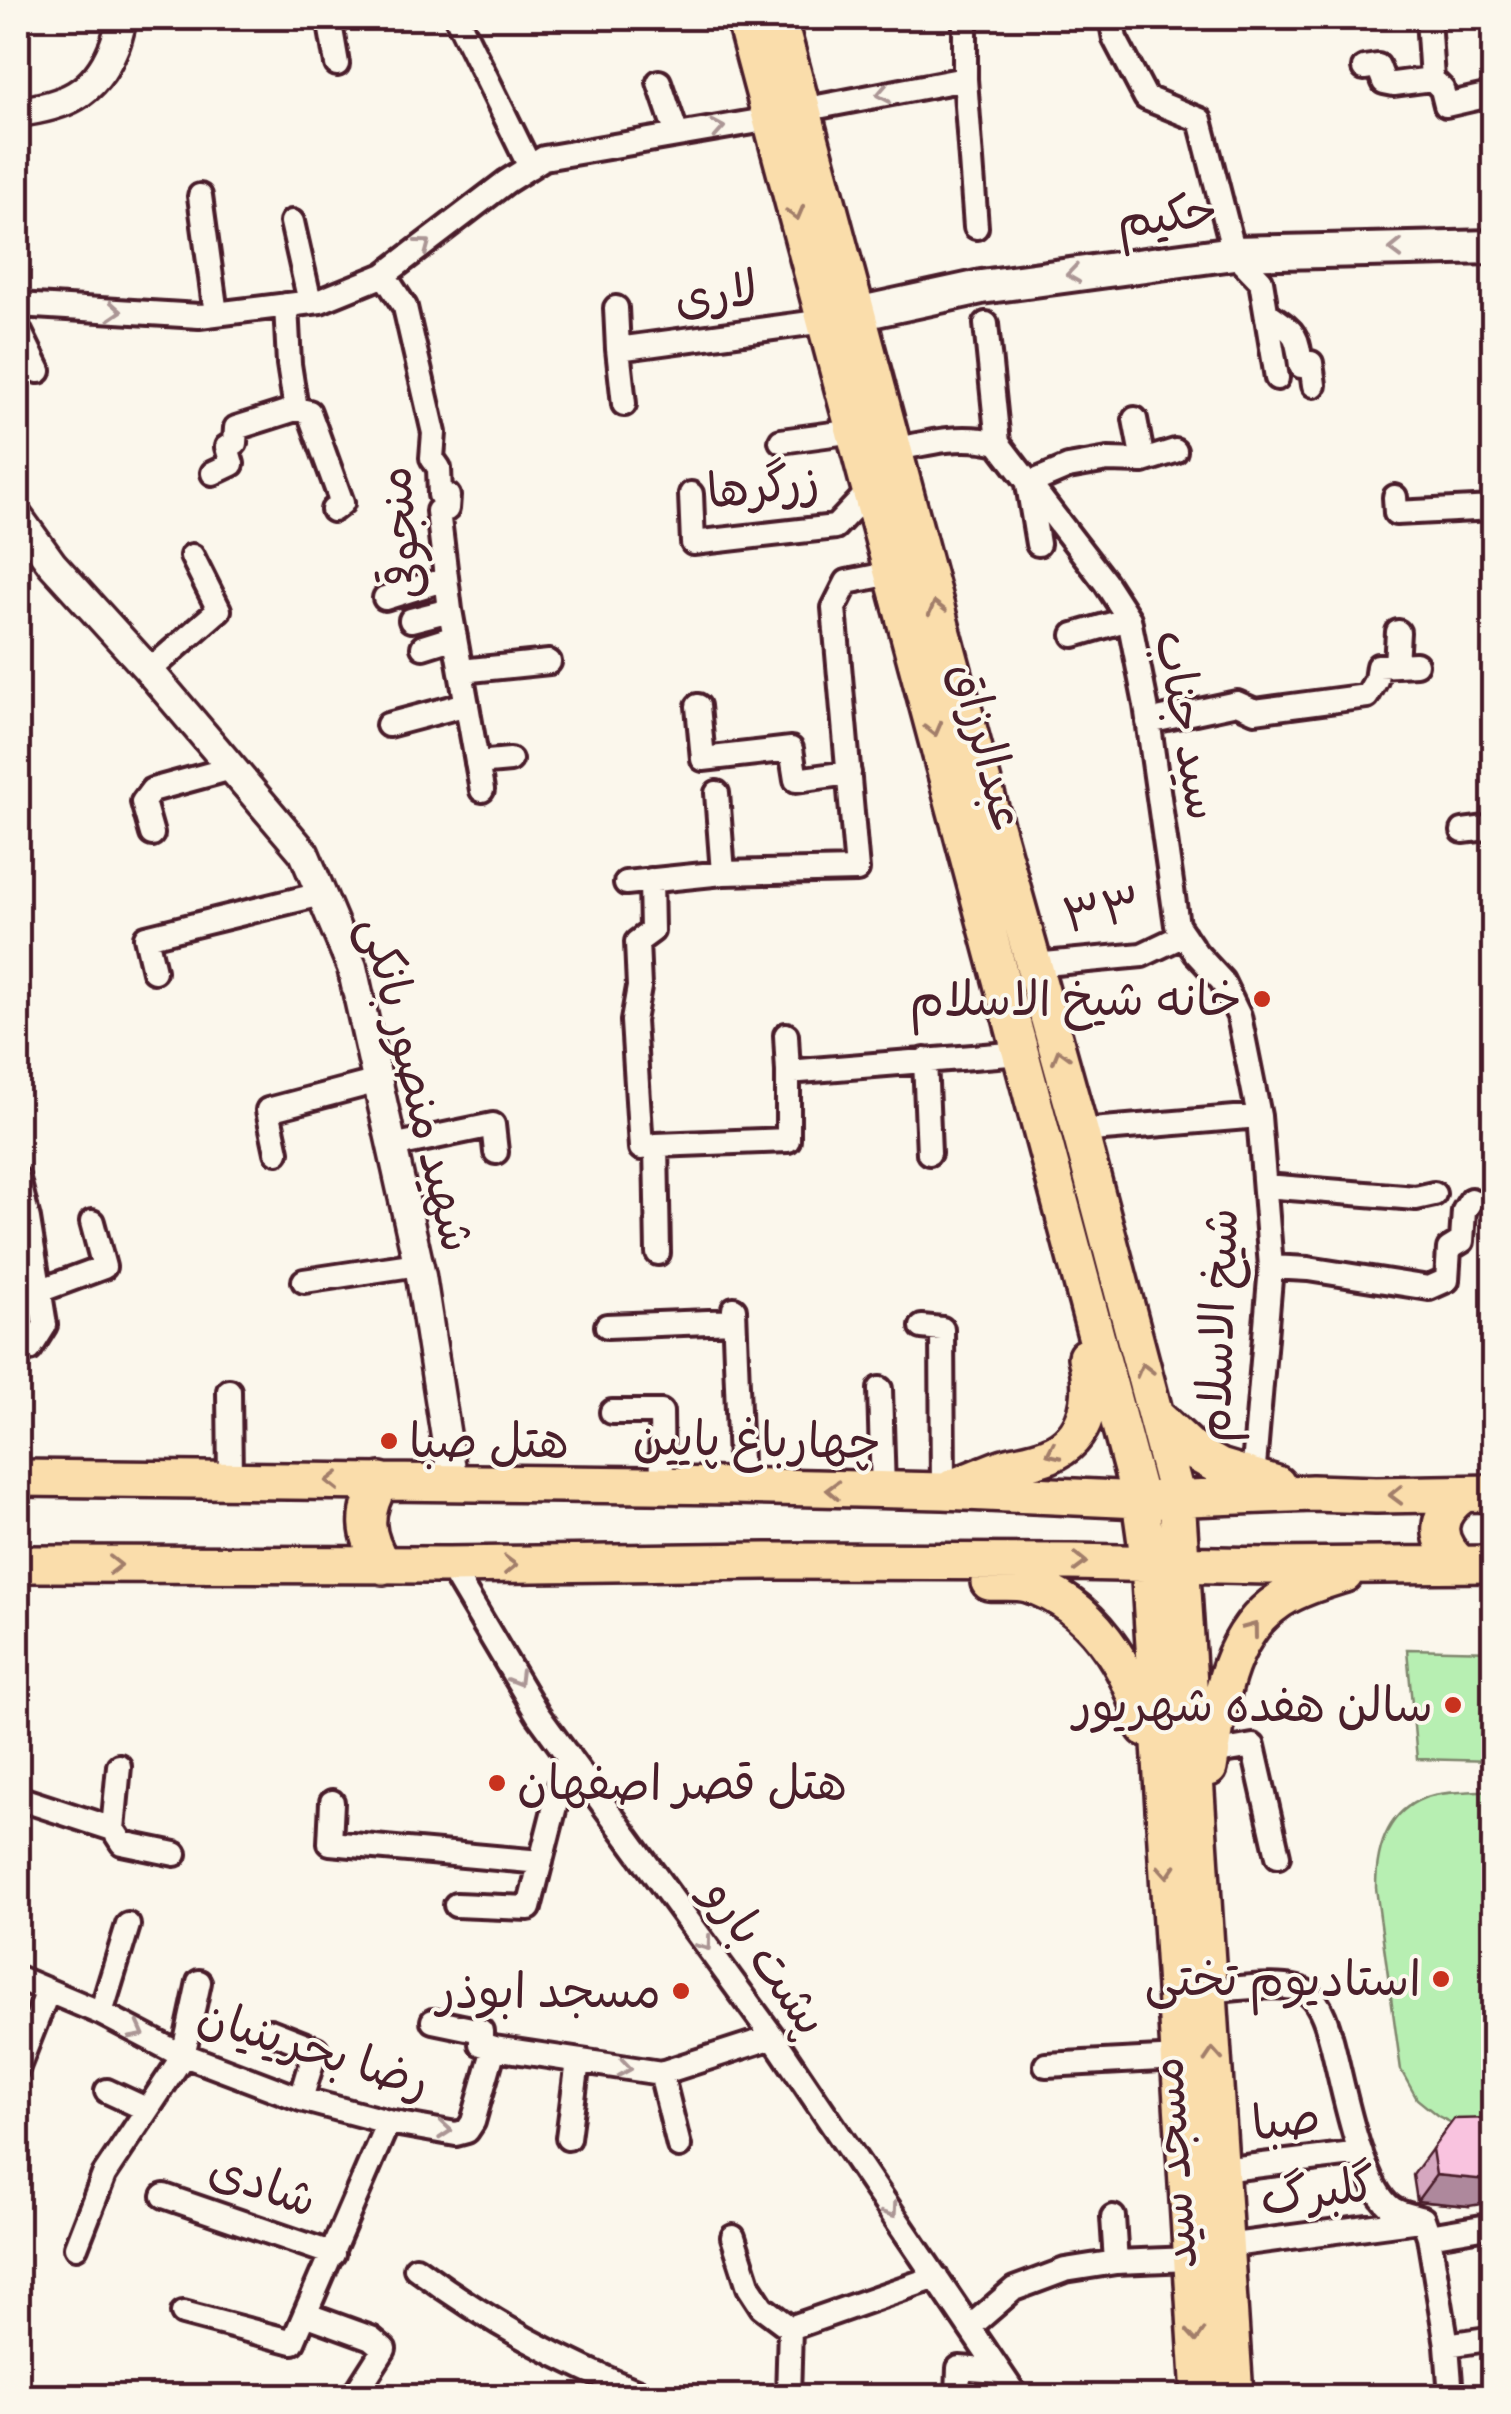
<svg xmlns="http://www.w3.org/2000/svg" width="1511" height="2414" font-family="Caveat,'Playpen Sans Arabic',sans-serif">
	<rect width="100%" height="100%" fill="#fbf7ec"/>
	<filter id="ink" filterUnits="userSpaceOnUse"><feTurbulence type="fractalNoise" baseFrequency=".01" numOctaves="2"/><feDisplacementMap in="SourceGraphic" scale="20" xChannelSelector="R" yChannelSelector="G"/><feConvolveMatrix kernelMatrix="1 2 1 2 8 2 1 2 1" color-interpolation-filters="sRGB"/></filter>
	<g filter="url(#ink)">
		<path fill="#b7efb2" stroke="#80876e" stroke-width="2.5" d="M1407,1649L1493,1651V1761L1417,1759Z
			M1493,1790V2122L1452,2123L1438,2116L1417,2099L1401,2070L1376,1888C1376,1851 1386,1813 1424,1798C1441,1791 1474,1792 1493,1790Z"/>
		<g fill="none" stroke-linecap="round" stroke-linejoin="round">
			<g stroke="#4a1f2b" stroke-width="30">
				<path id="minor" d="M329,18L337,64
					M457,18L530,167
					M965,18V79L976,227
					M1111,18L1115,39L1146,98L1200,120L1234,253L1261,281L1277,378
					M1428,18L1432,79
					M1364,68L1378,66L1384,82L1394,84L1432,79L1442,89L1446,105L1494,94
					M659,82L677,135
					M802,110L965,79
					M200,196L216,314
					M292,222L310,302
					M384,275L405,307L434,433L432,458L439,468L440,495L448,496L447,509L438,511L450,610L482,790
					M18,305L199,316L320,301L384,275L506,182L544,158L771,119
					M286,305L289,364L296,409L309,412L342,503L333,510
					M616,308L618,349
					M1267,313C1295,333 1297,332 1301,366L1311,363L1314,385
					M986,324L998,443
					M18,328L39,371
					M624,404L618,349L825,321
					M1135,419L1143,461
					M781,441L855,431
					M894,450C930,442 962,434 998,443L1105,582L1129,619L1146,705L1177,925L1196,953L1222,981L1239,1016L1259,1116L1271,1267L1253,1478
					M213,473L232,464L227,447L235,443L236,428L296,409
					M691,494L693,543L835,527L870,490
					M1395,497L1396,513L1494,508
					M1038,544L1028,484L1068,467L1108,460L1143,461L1175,451
					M385,598L446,579
					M411,620L450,610
					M1074,635L1129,619
					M423,647L455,637
					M1396,665L1398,632
					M149,671L219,610L192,556
					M461,671L549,662
					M698,706L703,759L791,749L796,780L849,773
					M1148,722L1237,703L1255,711L1367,696L1376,680L1378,666L1416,664
					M388,725L467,704
					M477,763L510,760
					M717,793L723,873
					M1463,831L1494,827
					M152,834L143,802L152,790L232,768
					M651,880L652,931L637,942L639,987L633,1021L641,1148L656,1145L788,1140V1072L1022,1053
					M626,883L723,873L857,870L834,608L847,582L892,573
					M1034,965L1142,955L1184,935
					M154,971L146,937L321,894
					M786,1035L788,1072
					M925,1060L929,1153
					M1080,1131L1259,1116
					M656,1145L658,1253
					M392,1146L493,1125L496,1152
					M277,1152L268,1110L378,1081
					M18,1179L28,1219L45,1325L30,1349L18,1352
					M1265,1186L1416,1198L1434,1194
					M1271,1267L1308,1269L1429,1288L1447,1280L1449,1249L1462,1241L1464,1211L1471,1200
					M304,1281L418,1264
					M39,1291L104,1267L92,1222
					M734,1309L741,1487
					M607,1326L734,1321
					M922,1327L942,1329L943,1491
					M880,1389L883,1491
					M229,1391L230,1481
					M612,1412H661L662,1485
					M449,1565L538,1715L773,2037L1016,2396
					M1212,1753L1253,1746L1278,1856
					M18,1798L113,1829L122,1843L175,1854
					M332,1802L330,1843L541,1862
					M113,1829L119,1766
					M456,1905L529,1908L568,1755
					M18,1978L101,2013L183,2056H187L301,2099L388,2122L456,2134L467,2131L473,2122L494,2048
					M1209,1991C1232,1989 1292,1980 1309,1994C1322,2005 1328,2028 1332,2043C1342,2081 1361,2189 1393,2209C1401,2214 1414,2216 1423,2219L1429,2236L1447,2345L1451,2396
					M101,2013L128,1925
					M433,2021L481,2031V2044L494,2048L661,2073L773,2037
					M270,2031L316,2049L301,2099
					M1046,2065L1179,2058
					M18,2067L48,1991
					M661,2073L679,2146
					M107,2091L146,2109
					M568,2138L578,2061
					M1221,2170L1361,2153
					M164,2196L333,2254
					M1113,2217L1116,2262
					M1429,2236L1494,2225
					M733,2237L749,2287L762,2307L790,2328
					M1225,2246L1419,2220
					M76,2247L104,2175L183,2056L199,1982
					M416,2268C490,2323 563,2362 648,2396
					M183,2313L293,2342L388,2122
					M305,2314L371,2338L384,2349L354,2396
					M970,2327L1014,2289L1065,2270L1116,2262L1191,2259
					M1447,2345L1494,2338
					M788,2396L790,2328L936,2277
					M958,2396L959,2368L999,2371"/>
			</g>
			<g stroke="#4a1f2b" stroke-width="35">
				<path id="tertiary" d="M18,112C64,106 94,95 113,49C118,39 119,27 123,18
					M18,517L52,564L145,666L304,853L352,967L421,1276L453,1482"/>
			</g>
			<g stroke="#4a1f2b" stroke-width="40">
				<path id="secondary" d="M834,319L981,287L1234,253L1494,247"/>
			</g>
			<g stroke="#4a1f2b" stroke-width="42">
				<path id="primary" d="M744,18L1140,1500L1149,1564L1200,2396
					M778,18L985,790L1080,1131L1177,1498L1235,2396
					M1157,1417L1197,1454L1220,1467L1277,1484
					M18,1478L734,1486L943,1491L1140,1500L1312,1493L1376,1495L1494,1493
					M381,1481C362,1514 364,1534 383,1566
					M953,1487C970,1481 987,1473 1004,1467C1019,1463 1035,1461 1049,1455C1089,1439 1095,1395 1086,1357
					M18,1564L449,1565L766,1561L1071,1562L1268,1566L1494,1564
					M1461,1564C1433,1540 1434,1515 1464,1494
					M989,1582C1001,1583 1017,1581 1028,1584C1091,1604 1131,1666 1145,1728
					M1209,1768C1219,1709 1225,1636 1280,1600C1299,1588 1323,1581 1345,1574"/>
			</g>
			<use href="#minor" stroke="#fbf7ec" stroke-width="22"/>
			<use href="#tertiary" stroke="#fbf7ec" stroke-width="28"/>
			<use href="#secondary" stroke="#fbf7ec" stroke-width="32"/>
			<use href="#primary" stroke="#faddab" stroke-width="35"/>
		</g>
		<path fill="#d6a8c0" stroke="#4a1f2b" stroke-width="2.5" d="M1454,2119L1469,2206L1417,2201L1413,2175Z"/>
		<path fill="#ae889c" stroke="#4a1f2b" stroke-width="2.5" d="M1436,2175L1494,2179V2202L1469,2206L1417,2201Z"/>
		<path fill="#f9c3df" stroke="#4a1f2b" stroke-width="2.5" d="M1494,2118V2179L1487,2180L1436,2175L1432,2149L1454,2119Z"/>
		<defs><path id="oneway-chevron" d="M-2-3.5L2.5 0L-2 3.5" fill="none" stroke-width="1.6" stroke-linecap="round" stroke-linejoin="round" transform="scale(2.5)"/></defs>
		<g stroke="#ab9695">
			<use href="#oneway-chevron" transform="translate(883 94) rotate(169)"/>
			<use href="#oneway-chevron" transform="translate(718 128) rotate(-10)"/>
			<use href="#oneway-chevron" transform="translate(424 245) rotate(-37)"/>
			<use href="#oneway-chevron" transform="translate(1396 249) rotate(179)"/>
			<use href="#oneway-chevron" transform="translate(1073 274) rotate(172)"/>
			<use href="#oneway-chevron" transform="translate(115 311) rotate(4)"/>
			<use href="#oneway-chevron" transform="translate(517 1679) rotate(59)"/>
			<use href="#oneway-chevron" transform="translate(705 1944) rotate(54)"/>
			<use href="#oneway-chevron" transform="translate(138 2032) rotate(28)"/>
			<use href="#oneway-chevron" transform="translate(625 2068) rotate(9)"/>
			<use href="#oneway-chevron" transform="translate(445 2130) rotate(5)"/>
			<use href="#oneway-chevron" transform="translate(891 2211) rotate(55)"/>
		</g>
		<g stroke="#a27e6b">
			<use href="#oneway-chevron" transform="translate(796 213) rotate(75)"/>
			<use href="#oneway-chevron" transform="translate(936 608) rotate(-105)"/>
			<use href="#oneway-chevron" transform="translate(934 729) rotate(75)"/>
			<use href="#oneway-chevron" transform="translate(1060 1056) rotate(-106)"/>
			<use href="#oneway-chevron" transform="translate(1144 1370) rotate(-105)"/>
			<use href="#oneway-chevron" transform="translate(1053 1452) rotate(155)"/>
			<use href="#oneway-chevron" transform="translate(333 1481) rotate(180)"/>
			<use href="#oneway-chevron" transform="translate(833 1490) rotate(-178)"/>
			<use href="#oneway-chevron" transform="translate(1396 1495) rotate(179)"/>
			<use href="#oneway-chevron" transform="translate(1080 1562) rotate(1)"/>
			<use href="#oneway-chevron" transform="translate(115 1565)"/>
			<use href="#oneway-chevron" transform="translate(510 1565) rotate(-1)"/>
			<use href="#oneway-chevron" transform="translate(1252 1629) rotate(-53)"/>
			<use href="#oneway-chevron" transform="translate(1167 1871) rotate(86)"/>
			<use href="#oneway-chevron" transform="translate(1213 2055) rotate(-94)"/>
			<use href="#oneway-chevron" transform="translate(1196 2335) rotate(86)"/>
		</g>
	</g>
	<g fill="#c8321e" stroke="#fbf7ec" stroke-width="4">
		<circle cx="1262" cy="999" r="10"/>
		<circle cx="389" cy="1441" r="10"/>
		<circle cx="1453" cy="1705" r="10"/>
		<circle cx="497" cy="1783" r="10"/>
		<circle cx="1441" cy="1979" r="10"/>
		<circle cx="681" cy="1991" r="10"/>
	</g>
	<g text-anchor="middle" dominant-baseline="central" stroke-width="8" stroke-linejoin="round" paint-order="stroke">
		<g font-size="48" fill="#4a1f2b" stroke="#fbf7ec">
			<text transform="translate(1167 215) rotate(-7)">حکیم</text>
			<text transform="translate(716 293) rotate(-8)">لاری</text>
			<text transform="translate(763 486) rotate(-6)">زرگرها</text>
			<text transform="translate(400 533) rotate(-96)">منجوقی</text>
			<text transform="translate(1188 725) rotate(80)">سید جناب</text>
			<text transform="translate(988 746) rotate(75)">عبدالرزاق</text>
			<text transform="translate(1102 910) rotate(-10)">۳۳</text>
			<text transform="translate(418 1084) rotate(76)">شهید منصور بانکی</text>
			<text transform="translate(1217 1325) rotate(-88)">شیخ الاسلام</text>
			<text transform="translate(757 1440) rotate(1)">چهارباغ پایین</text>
			<text transform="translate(766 1957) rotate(55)">پشت بارو</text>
			<text transform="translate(314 2048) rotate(17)">رضا بحرینیان</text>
			<text transform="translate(1286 2120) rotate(-7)">صبا</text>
			<text transform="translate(1173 2163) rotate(-94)">مسجد سید</text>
			<text transform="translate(263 2184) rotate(19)">شادی</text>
			<text transform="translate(1318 2191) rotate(-8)">گلبرگ</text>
		</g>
		<g font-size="48" fill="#4a1f2b" stroke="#fbf7ec" text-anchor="end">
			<text x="1242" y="999">خانه شیخ الاسلام</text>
			<text x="409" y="1441" text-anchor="start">هتل صبا</text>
			<text x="1433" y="1705">سالن هفده شهریور</text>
			<text x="517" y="1783" text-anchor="start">هتل قصر اصفهان</text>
			<text x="1421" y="1979">استادیوم تختی</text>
			<text x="661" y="1991">مسجد ابوذر</text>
		</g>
	</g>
	<rect width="1511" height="2414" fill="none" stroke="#fbf7ec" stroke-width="60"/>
	<rect x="30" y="30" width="1451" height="2354" fill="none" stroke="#4a1f2b" stroke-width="4" filter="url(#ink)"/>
</svg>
